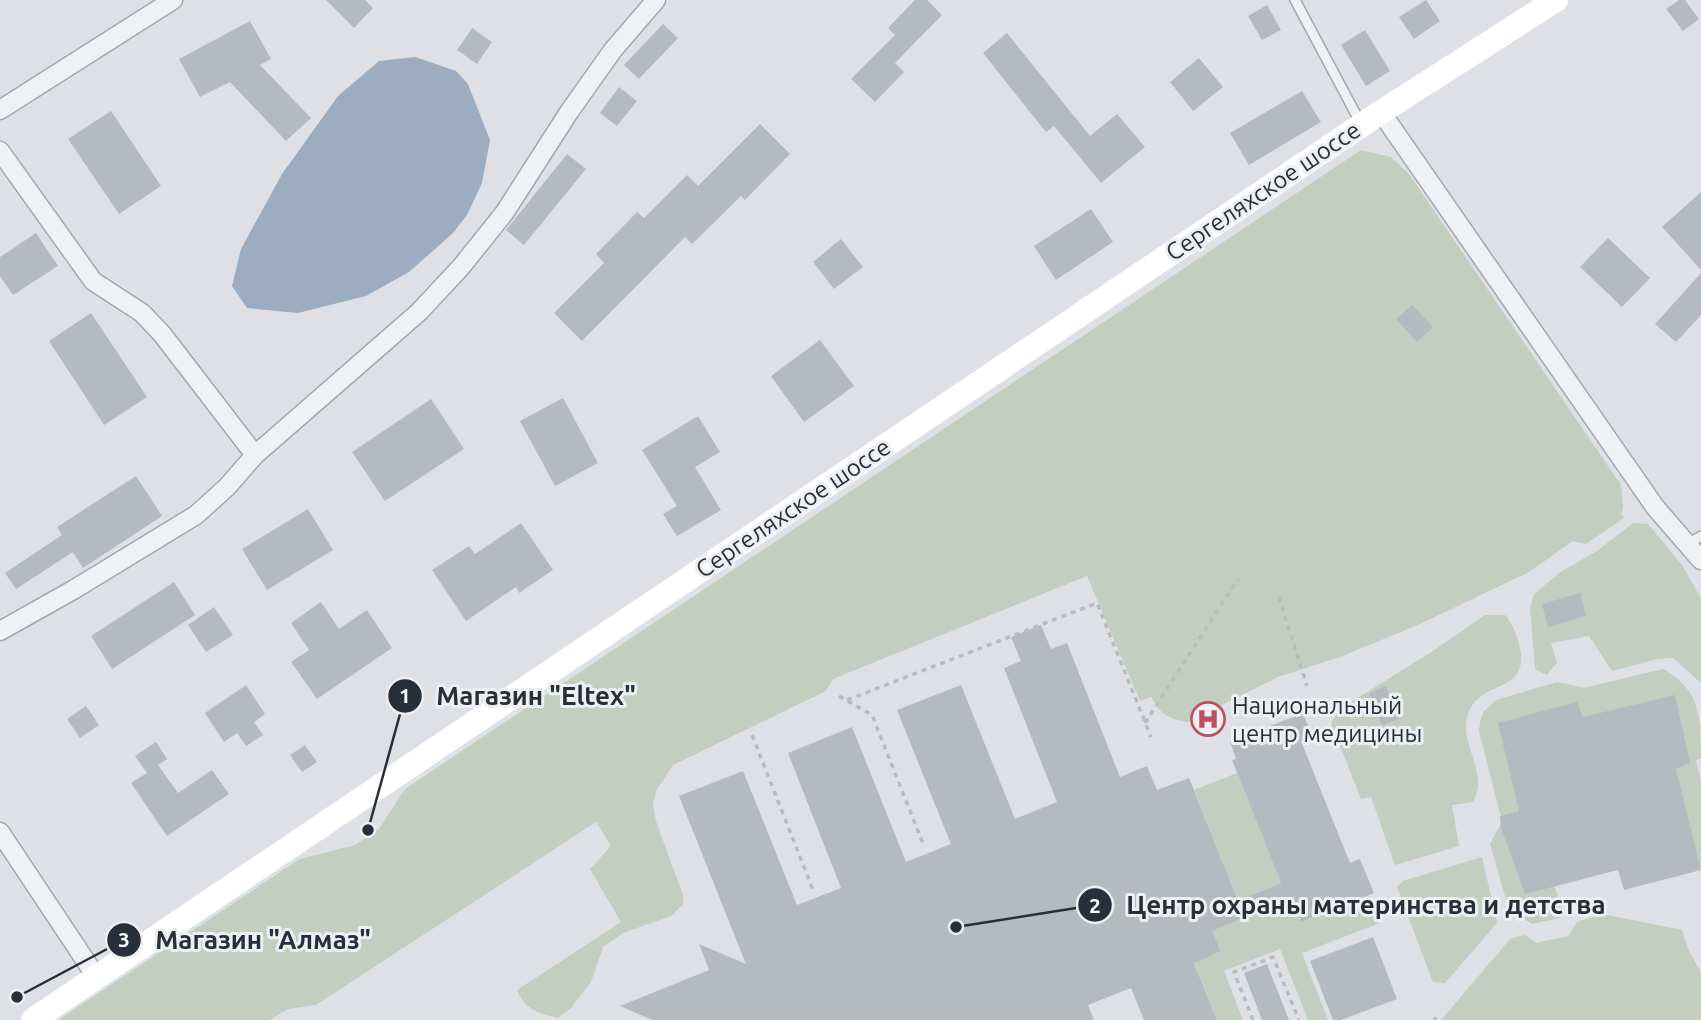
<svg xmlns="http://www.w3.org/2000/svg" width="1701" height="1020" font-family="Ubuntu,sans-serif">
	<rect width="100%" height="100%" fill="#dee0e5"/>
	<path fill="#c3cec0" d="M1361,150L1391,157L1409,174L1621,485L1623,508L1621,514L1624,518L1586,544L1573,541L1529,572L1420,624L1340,657L1278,677L1188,722C1166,718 1162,715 1151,697L1140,701L1087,576L833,679L826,691L673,765L656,791L653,805L656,821L683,895V904L671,916L623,933L603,947L591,982L571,1008L558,1018C538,1013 525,1010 517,990L621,922L590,869L611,846L596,822L316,1005L288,1009L270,1020H58L300,859L355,845L379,829L405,789Z
		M1633,523L1648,524L1682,565L1701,598V683L1673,658L1657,659L1612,671L1589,636L1551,643L1557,663L1547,675L1535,669L1530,608L1534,594L1559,573L1597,551Z
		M1485,615H1505C1514,626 1517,635 1520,649C1529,694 1480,679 1468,714C1458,744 1490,773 1473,802L1452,805L1459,846L1395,865L1371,797L1361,799L1331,723L1340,709L1436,649Z
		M1663,669C1701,690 1701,717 1701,758L1696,760L1701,781V867L1625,885L1620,867L1554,885L1564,912L1560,918L1532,924L1509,910L1490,844L1502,821L1479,731L1480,722L1484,711L1496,700L1557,682L1584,688Z
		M1237,773L1281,883L1238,901L1194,790Z
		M1482,857L1497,923L1445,983L1433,982L1397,887L1403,881Z
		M1370,896L1380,923L1302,953L1328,1020H1308L1280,949L1224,971L1243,1020H1217L1186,941L1209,956L1221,951L1212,931L1292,899L1301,922Z
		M1602,914L1682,930L1689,951L1701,972V1020H1441L1510,939L1525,935L1536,943L1568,936L1577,922Z"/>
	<path fill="#9cadc2" d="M415,57L456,71L468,84L490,140L482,183L467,215L453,233L409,272L366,296L298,313L247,308L232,286L241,249L282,174L338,96L379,61Z"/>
	<path fill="#b5bac1" d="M326,0H365L373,8L354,28Z
		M915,0H927L942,15L895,63L904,72L875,102L851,79L895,35L888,28Z
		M1426,0L1440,21L1414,39L1399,17Z
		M1679,0H1685L1699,19L1683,31L1666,9Z
		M1267,5L1281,30L1262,40L1248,16Z
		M250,21L271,59L260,65L311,118L286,141L230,82L200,97L179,59Z
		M663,24L678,38L639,79L624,65Z
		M472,28L492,42L477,64L457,50Z
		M1365,30L1390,71L1366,86L1341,45Z
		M1007,33L1090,136L1117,114L1145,147L1101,183L1054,126L1046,132L983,53Z
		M1199,58L1223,87L1193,111L1170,82Z
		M619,87L637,101L617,126L600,113Z
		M1302,91L1321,122L1249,165L1230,133Z
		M111,111L161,186L119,214L68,139Z
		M760,124L790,154L745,200L741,196L692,244L685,237L582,341L554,313L604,263L596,254L637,212L644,218L687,175L698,186Z
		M567,154L586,169L524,245L506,230Z
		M1701,192V270L1662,227Z
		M1091,209L1113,242L1056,280L1034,246Z
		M36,233L58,266L13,295L0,276V257Z
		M1608,238L1650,278L1622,307L1580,267Z
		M841,239L863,267L834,289L813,262Z
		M1701,273V315L1676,342L1655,324Z
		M1412,305L1433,327L1417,342L1396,319Z
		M91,313L147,397L104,425L49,341Z
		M820,340L854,386L804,422L771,376Z
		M563,398L598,463L555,486L520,421Z
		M431,399L464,449L385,501L352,452Z
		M698,416L720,452L695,467L721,510L677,536L663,514L677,506L642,450Z
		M136,476L162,516L83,568L73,552L16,589L5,573L62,535L57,527Z
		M308,509L333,550L267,590L242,549Z
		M521,523L553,570L519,593L516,587L466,621L432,570L469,546L475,554Z
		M174,582L195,615L112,669L91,636Z
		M1580,593L1586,616L1548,627L1542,604Z
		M321,602L339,629L367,610L392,648L317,699L291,662L309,650L291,623Z
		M214,607L233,635L206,652L188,625Z
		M1041,625L1051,649L1067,643L1120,777L1147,766L1157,790L1189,778L1238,901L1281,883L1232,760L1236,759L1230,742L1303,713L1312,736L1301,741L1350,863L1360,859L1374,893L1301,922L1292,899L1212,931L1221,951L1194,963L1217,1020H1144L1131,988L1088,1005L1094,1020H652L620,1006L709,970L699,944L746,964L679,796L743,771L797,905L841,888L788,753L852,727L906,862L951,844L897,710L961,685L1015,819L1057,802L1004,668L1021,661L1011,637Z
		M246,685L265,714L254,722L263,735L246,746L237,733L224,742L205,713Z
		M1386,686L1399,719L1382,725L1369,693Z
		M1675,695L1690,763L1676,769L1701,870L1624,890L1618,870L1525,894L1501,828L1500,816L1519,811L1498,723L1577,702L1583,717Z
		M86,706L99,725L80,738L67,719Z
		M156,742L167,759L158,765L178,793L212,770L229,794L167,836L131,783L147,773L135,756Z
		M305,745L317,762L302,772L290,755Z
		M1373,937L1397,999L1341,1020H1333L1310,961Z
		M1267,964L1289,1020H1262L1244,973Z"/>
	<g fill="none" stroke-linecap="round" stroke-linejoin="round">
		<g stroke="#a4a7ae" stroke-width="12">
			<path id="lane" d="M1295,0L1360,122
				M1688,544L1701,536"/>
		</g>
		<g stroke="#a4a7ae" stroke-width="21">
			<path id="street" d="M0,110L173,0
				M1381,112L1655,507L1701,560
				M0,151L93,281L142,313L162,334L255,455
				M0,631L73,590L196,515L227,487L255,455L419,312L461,267L505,212L569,112L613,50L656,0
				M0,832L97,978"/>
		</g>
		<path stroke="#b8bbc0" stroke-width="3.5" stroke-dasharray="5 5" stroke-linecap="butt" d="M1279,597L1307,686
			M839,696L872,715L924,846
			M847,700L1097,603L1151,737
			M1145,723L1238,579
			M752,735L813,890
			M1253,1020L1234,972L1273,957L1299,1020
			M1435,1020V1017"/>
		<use href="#lane" stroke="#f0f1f4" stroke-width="9"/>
		<use href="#street" stroke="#f0f1f4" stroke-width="18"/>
		<path stroke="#fff" stroke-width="24" d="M33,1020L1381,112L1556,0"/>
	</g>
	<defs>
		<g id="hospital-ring" transform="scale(1.75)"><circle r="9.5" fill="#edeff3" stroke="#bd505d" stroke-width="1.5"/><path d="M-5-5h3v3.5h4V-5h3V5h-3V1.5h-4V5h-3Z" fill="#bd505d"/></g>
	</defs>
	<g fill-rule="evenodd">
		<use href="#hospital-ring" x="1208" y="719"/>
	</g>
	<g text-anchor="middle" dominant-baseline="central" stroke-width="6" stroke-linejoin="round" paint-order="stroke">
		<g font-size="24" fill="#292f3a" stroke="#edeff3">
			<text transform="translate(1263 191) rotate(-34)">Сергеляхское шоссе</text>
			<text transform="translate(793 508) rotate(-34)">Сергеляхское шоссе</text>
		</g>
		<g font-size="24" fill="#292f3a" stroke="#edeff3" text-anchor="start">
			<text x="1232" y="705">Национальный<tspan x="1232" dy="28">центр медицины</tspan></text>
		</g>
	</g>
	<path fill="none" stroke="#292f3a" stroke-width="2.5" d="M368 830L405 696M956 927L1095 905M17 997L124 940"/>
	<g fill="#292f3a" stroke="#edeff3" stroke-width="2.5">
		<circle cx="368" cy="830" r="7"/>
		<circle cx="956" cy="927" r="7"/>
		<circle cx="17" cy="997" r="7"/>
		<circle cx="405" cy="696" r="18"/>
		<circle cx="1095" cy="905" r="18"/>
		<circle cx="124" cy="940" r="18"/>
	</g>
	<g font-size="21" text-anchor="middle" font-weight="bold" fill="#fff">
		<text x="405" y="703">1</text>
		<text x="1095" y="913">2</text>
		<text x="124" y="947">3</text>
	</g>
	<g font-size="26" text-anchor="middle" font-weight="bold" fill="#292f3a" stroke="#edeff3" stroke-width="6" stroke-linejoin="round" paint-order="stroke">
		<text x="536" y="705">Магазин "Eltex"</text>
		<text x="1366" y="914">Центр охраны материнства и детства</text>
		<text x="263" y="949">Магазин "Алмаз"</text>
	</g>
</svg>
